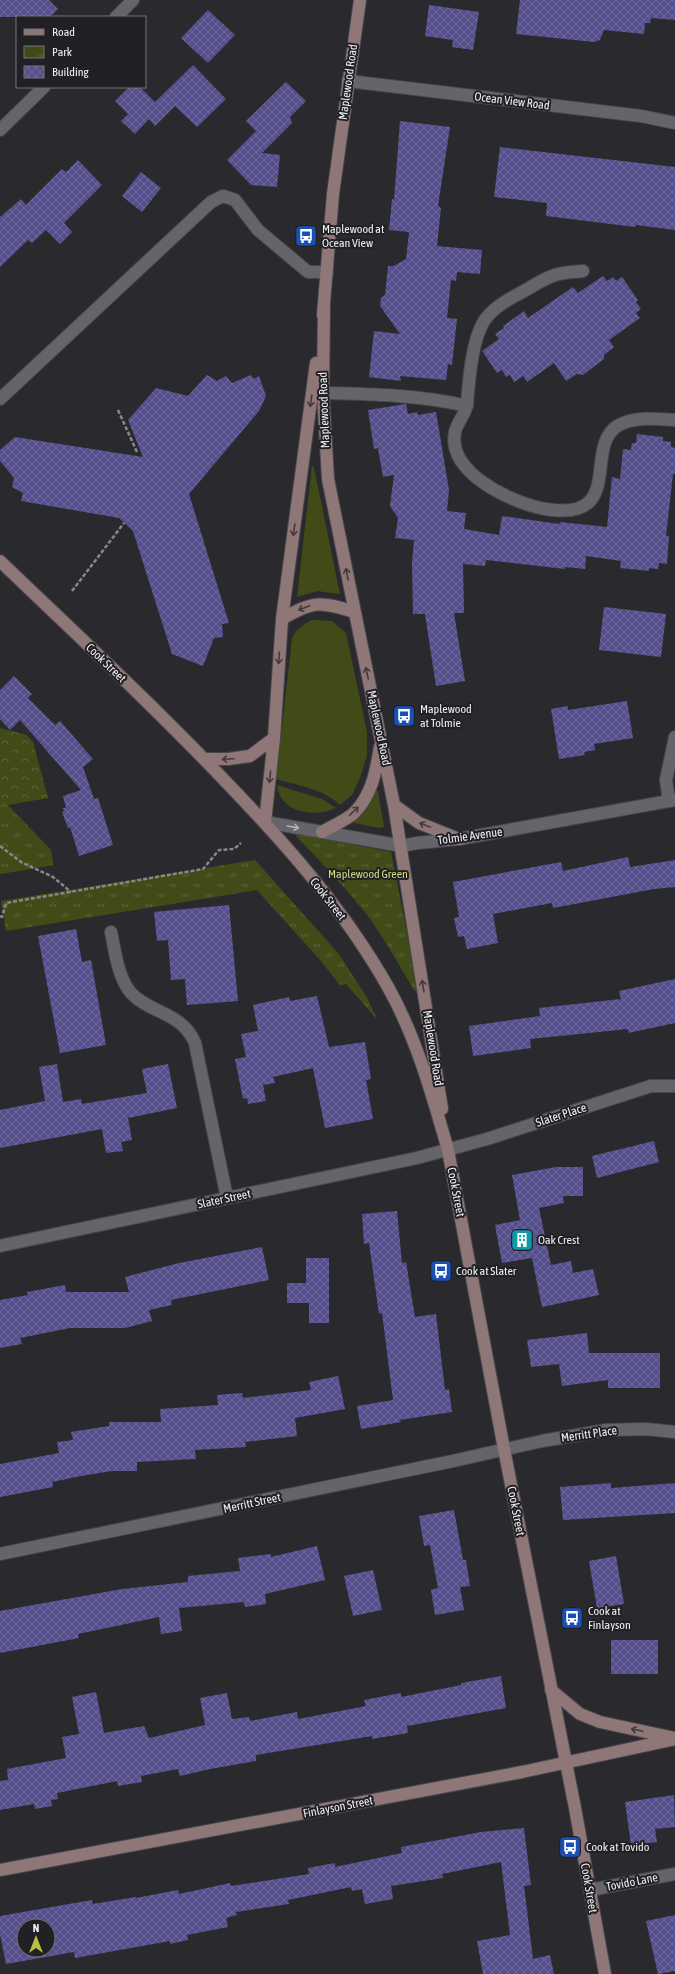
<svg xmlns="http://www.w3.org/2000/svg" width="675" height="1974" font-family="'Asap Condensed',sans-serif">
	<defs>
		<pattern id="forest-crowns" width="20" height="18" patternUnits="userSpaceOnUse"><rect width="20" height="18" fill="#414b17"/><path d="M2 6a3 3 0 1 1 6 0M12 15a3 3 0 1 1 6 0" fill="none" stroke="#5d6539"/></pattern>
		<pattern id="park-tufts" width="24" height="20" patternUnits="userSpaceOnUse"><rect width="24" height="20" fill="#414b17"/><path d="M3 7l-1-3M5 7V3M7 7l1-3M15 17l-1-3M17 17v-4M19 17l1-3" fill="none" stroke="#5d6539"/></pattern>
		<pattern id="building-cross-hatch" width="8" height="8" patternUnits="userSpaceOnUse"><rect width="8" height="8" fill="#554f8b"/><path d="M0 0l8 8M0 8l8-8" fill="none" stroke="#6e699c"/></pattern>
	</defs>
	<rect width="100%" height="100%" fill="#2a2a2e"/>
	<path fill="#414b17" d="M312,466L314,468L340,594L317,591L297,597Z
		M313,620L332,621L346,633L367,732V755L360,778L352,795L340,805C324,789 297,785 276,779L292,639C295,630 304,623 313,620Z
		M277,785L322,799L336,808C315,818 280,813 277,785Z
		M375,790L378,791L384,827L380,828L354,823L353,820L366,808Z"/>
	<path fill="url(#forest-crowns)" d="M0,728L27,735L33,742L48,798L8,805L51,850L53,865L0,874Z"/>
	<path fill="url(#park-tufts)" d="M0,798L51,850L53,865L0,874Z
		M297,834L391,852L418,989L417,992L414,990C400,967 387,943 371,920C348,890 322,863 296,836Z
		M255,860L338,953L366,996L377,1019L346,984L340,985L320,960L257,890L6,931L1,901Z"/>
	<path fill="url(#building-cross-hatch)" fill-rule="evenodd" d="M0,0H49L58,9L50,17H0Z
		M520,0H675V20L651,18L650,23H645L644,34L604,30L600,40L594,42L516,34Z
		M429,5L479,12L473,50L452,47L453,40L425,36Z
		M208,10L235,35L208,63L181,38Z
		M193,65L226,99L197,127L175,106L155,126L149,119L135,134L121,121L128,114L115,101L129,87H140L155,102Z
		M286,82L306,101L290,117L292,123L262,153L280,155L277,187L251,185L227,160L256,131L246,121Z
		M400,121L450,127L438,206L441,208L437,246L482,250L480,274L457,272L456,281L451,280L447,318L457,319L452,365L448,364L446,380L400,376L401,381L369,377L374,331L400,334L380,306L381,298L385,295L388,266H394L406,259L409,232L389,230L392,199L394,200Z
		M500,147L675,167V230L636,225L635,227L546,216L547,203L494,197Z
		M78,160L102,185L64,223L72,232L60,244L46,230L32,243L28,240L0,267V217L21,199L26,205L62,169L66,172Z
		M141,172L161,188L142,212L122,196Z
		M603,276L607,281L613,277L616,281L622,277L638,300L636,302L641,309L636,313L640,318L609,340L614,347L604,355V359L583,375L577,374L566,381L554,363L527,382L523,376L514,382L510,375L506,377L502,370L497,373L482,351L499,339L495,334L504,328L503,326L524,311L528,318L573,287L578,293Z
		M207,375L217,381L226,376L232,383L251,375L254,379L259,376L266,396L259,411L189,494L229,623L222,624L223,637L214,638L203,666L172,654L133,531L119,518L21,501L23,493L12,487L14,478L0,461V450L15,437L143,457L128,420L156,388L188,396Z
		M406,404L408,414L417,412L418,415L436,412L449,490L447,511L466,513L464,529L499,535L502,516L559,524L560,522L607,527L612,477L620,479L623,449L631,450L632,443H636L637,434L663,437V441L671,442V447L675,448V474H673L666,536H669L667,564L659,563L658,569L649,568V571L620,568L621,561L586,556L585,569L565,567V569L486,560L485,566L463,564L464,613H454L465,681L436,686L425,614H413L412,562L414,540L395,538L398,518L390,506L394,475L383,477L378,448L374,449L368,410Z
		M604,607L666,614L661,657L599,650Z
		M14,676L32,694L28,698L55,725L60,721L93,759L83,767L94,799L98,798L113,845L79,856L70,827L68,828L62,812L64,811L63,808H66L63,796L81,790L20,720L10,730L0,719V690Z
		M627,701L633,738L594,744L595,750L584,752L585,755L559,759L551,709L568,706V710Z
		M628,857L630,867L675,860V887L654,889L553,908L552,903L493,914L498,943L467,949L464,936L458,937L454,918L459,917L453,882L561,862L563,871Z
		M229,905L238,1001L187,1005L185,979L171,980L168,940L157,941L154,912Z
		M76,929L82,962L91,960L106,1045L60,1053L38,936Z
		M675,979V1023L628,1033V1029L530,1039L531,1048L473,1056L469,1026L540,1016L539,1008L621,999L619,991Z
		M317,996L329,1047L365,1042L371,1079L366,1080L373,1119L325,1128L313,1068L273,1077L275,1083L263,1085L266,1101L248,1104L247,1098L243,1099L235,1059L246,1057L241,1034L258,1031L253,1005L289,997L290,1001Z
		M57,1064L63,1102L81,1099L82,1104L147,1093L142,1069L168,1064L177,1108L128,1118L132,1140L121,1142L123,1151L106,1153L102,1129L0,1148V1110L45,1101L39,1067Z
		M654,1141L659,1162L597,1178L592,1156Z
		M556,1167H583V1196H563L564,1203L539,1208L551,1265L571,1261L573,1273L593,1269L599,1295L542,1307L532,1258L502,1263L495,1225L520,1220L512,1175Z
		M397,1211L402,1263L406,1262L415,1317L436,1314L445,1390L449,1389L452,1412L400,1420L401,1422L361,1429L357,1406L393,1400L382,1313L379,1314L369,1243L364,1244L362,1214Z
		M262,1247L269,1280L171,1300L172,1305L149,1310L152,1321L125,1328H70L20,1338L22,1344L0,1348V1300L28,1295L27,1292L65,1285L66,1292H129L125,1277L179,1263Z
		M306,1258H329V1323H309V1303H287V1283H306Z
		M587,1333L589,1353H660V1388H608V1380L562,1386L559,1364L531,1367L527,1340Z
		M338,1376L345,1409L295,1418L297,1436L245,1442L246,1447L195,1450L196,1459L137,1462V1471H112L81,1476L52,1482L53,1487L0,1497V1464L59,1453L57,1442L73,1440L71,1432L109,1426V1422H161L160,1409L218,1405L217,1395L242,1393L243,1398L311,1390L309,1382Z
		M611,1483V1488L675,1483V1513L563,1520L560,1487Z
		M454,1510L463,1560H466L470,1586L460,1587L464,1610L435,1615L431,1590L438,1588L430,1545L424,1546L419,1516Z
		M317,1546L325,1580L265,1594L266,1604L245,1607L244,1602L179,1608L182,1631L161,1634L159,1617L78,1634L79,1638L0,1653V1611L122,1589L188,1582V1576L240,1571L238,1558L271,1554V1557Z
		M616,1556L624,1604L597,1608L589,1561Z
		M373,1570L382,1610L353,1616L344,1576Z
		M611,1640H658V1674H611Z
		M501,1676L506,1708L407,1726L408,1733L372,1739V1736L256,1755V1761L210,1769L180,1776L178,1769L141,1776L142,1782L118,1786L117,1781L57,1793L58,1799L51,1800L52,1806L35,1809L34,1804L0,1810V1781L8,1780L7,1769L66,1758L62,1737L79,1734L72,1697L96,1692L104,1733L144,1726L149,1738L205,1725L200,1698L227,1693L232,1719L249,1717L250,1721L297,1712L298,1719L366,1706L364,1700L401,1693V1697L461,1685V1683Z
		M674,1795L675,1827L655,1829L657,1842L631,1845L625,1802Z
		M524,1828L531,1885L524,1886L533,1959L550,1955L554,1974H483L477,1941L510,1935L501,1862L442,1874L443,1878L391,1886L393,1899L365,1904L362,1889L352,1891L351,1887L288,1900L289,1904L236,1912L237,1915L226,1918L228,1927L187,1935L188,1940L170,1944V1941L75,1958L74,1952L6,1964L0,1934V1916L92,1900L93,1904L136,1897V1898L178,1890L179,1894L230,1883L231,1886L309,1874L308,1868L335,1863V1867L402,1853L401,1847L481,1832ZM24,1926H48V1950H24Z
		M675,1915V1971L658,1974L646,1921Z"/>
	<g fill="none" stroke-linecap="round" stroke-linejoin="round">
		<g stroke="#48484c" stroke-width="14">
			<path id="lane" d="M583,271C576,272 567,272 559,274C547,276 535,285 524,291C511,298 497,305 487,317C472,335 469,380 467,404C466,414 457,422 455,432C447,472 509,501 540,508C629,526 581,446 619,425C635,416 657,419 675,420
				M323,393C370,394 420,395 467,406
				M0,399L211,202L223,196L235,200L258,230L308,272H327
				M669,801L666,780L675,737
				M111,932C115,951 118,978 131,993C151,1014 182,1012 195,1043L227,1198
				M590,1890L675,1874"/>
		</g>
		<g stroke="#48484c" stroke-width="14">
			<path id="street" d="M116,17L133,0
				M348,81L641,116L675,123
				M0,130L44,87
				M265,822L402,846L417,843L459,839L675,800
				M0,1246L417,1158L487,1139L651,1086H675
				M0,1554L453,1461L542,1441L607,1430L646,1429L675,1432"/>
		</g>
		<g stroke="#48484c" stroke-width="14">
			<path id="secondary" d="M324,307L323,393L328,479L394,805L442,1109
				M323,315L333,194L360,0
				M0,561C76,634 154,706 227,783C287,845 345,911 388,987C416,1037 432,1094 448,1150L504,1449L575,1808L605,1974
				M282,619C313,601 320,601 354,612
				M204,759H228L250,756L274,738
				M394,805L419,823L459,839
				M265,822L274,738L282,619L316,363
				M322,832C332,826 345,821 354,813C372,795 376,771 380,747
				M551,1690L580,1714L600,1722L674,1738
				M0,1870L522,1772L675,1739"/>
		</g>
		<path stroke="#88878b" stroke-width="2.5" stroke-dasharray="4 2" stroke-linecap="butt" d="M118,410L137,452
			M72,591L124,523
			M0,846L21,862L53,877L71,892
			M0,916L2,917L6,903L203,869L219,850L234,849L241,843"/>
		<use href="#lane" stroke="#65646a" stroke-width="12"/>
		<use href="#street" stroke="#65646a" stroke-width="12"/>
		<use href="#secondary" stroke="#907777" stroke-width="12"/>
	</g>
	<defs><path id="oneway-shaft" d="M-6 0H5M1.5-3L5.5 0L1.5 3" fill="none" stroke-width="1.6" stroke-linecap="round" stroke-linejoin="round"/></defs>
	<g stroke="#423a3e">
		<use href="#oneway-shaft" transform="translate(311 401) rotate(98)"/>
		<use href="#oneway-shaft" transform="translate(294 530) rotate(98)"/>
		<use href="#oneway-shaft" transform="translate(347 574) rotate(-101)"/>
		<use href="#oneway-shaft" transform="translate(304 608) rotate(159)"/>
		<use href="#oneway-shaft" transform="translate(279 658) rotate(94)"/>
		<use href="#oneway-shaft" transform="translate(367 673) rotate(-102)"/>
		<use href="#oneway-shaft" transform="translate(228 759) rotate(177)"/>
		<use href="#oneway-shaft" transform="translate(270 777) rotate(96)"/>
		<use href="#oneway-shaft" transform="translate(354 811) rotate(-44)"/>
		<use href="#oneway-shaft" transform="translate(425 825) rotate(-158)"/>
		<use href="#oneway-shaft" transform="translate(423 986) rotate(-99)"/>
		<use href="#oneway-shaft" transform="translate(637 1730) rotate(-168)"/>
	</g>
	<use stroke="#b1b0b5" href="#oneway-shaft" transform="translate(293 827) rotate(10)"/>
	<defs>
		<g id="bus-square" transform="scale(1.15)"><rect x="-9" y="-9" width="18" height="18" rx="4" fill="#1a4fb4" stroke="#212025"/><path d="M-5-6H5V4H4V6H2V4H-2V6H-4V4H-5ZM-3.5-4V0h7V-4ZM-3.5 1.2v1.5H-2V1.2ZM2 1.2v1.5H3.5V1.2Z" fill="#fff"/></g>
		<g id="building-square" transform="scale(1.15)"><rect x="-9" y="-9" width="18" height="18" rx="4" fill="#0f9aa8" stroke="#212025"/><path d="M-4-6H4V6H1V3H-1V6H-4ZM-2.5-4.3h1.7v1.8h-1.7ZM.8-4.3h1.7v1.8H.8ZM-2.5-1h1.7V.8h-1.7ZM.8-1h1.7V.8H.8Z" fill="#fff"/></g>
	</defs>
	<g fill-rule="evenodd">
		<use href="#bus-square" x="306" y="236"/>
		<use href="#bus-square" x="404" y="716"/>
		<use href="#building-square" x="522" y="1240"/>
		<use href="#bus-square" x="441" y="1271"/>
		<use href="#bus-square" x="572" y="1618"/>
		<use href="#bus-square" x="570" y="1847"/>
	</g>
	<g text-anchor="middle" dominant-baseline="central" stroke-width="4" stroke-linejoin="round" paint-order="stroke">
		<g font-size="12" fill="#f0eff2" stroke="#212025">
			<text transform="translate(348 82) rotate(-82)">Maplewood Road</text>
			<text transform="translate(512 101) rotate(7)">Ocean View Road</text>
			<text transform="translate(324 410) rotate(-92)">Maplewood Road</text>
			<text transform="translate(106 663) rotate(44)">Cook Street</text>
			<text transform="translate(379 728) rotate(78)">Maplewood Road</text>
			<text transform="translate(470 836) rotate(-8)">Tolmie Avenue</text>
			<text transform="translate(328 899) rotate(52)">Cook Street</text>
			<text transform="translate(433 1048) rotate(81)">Maplewood Road</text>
			<text transform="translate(561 1115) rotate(-18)">Slater Place</text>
			<text transform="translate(456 1192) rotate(79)">Cook Street</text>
			<text transform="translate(224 1199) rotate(-12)">Slater Street</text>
			<text transform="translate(589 1434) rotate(-8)">Merritt Place</text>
			<text transform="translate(252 1503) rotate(-12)">Merritt Street</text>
			<text transform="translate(516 1511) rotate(79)">Cook Street</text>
			<text transform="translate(338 1807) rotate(-11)">Finlayson Street</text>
			<text transform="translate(632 1882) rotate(-11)">Tovido Lane</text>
			<text transform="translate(589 1888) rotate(80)">Cook Street</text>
		</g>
		<g font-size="12" fill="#f0eff2" stroke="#212025" text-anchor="start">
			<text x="322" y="229">Maplewood at<tspan x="322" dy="14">Ocean View</tspan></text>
			<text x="420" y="709">Maplewood<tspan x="420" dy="14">at Tolmie</tspan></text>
			<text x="538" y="1240">Oak Crest</text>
			<text x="456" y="1271">Cook at Slater</text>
			<text x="588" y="1611">Cook at<tspan x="588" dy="14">Finlayson</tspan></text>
			<text x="586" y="1847">Cook at Tovido</text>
		</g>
		<g font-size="12" fill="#c9dd7a" stroke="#212025">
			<text x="368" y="874">Maplewood Green</text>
		</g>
	</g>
	<rect x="16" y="16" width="130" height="72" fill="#212025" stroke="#747377"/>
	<rect x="24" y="29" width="20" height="6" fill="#907777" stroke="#747377"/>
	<text x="52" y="36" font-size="12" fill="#f0eff2">Road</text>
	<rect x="24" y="46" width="20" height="12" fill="url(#park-tufts)" stroke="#747377"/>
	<text x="52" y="56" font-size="12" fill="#f0eff2">Park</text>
	<rect x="24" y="66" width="20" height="12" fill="url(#building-cross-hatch)" stroke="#747377"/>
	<text x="52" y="76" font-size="12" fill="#f0eff2">Building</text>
	<g transform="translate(36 1938)"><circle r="19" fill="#212025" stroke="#747377"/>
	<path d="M0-3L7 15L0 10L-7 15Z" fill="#bbc044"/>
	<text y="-6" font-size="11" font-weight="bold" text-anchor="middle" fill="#f0eff2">N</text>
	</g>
</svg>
